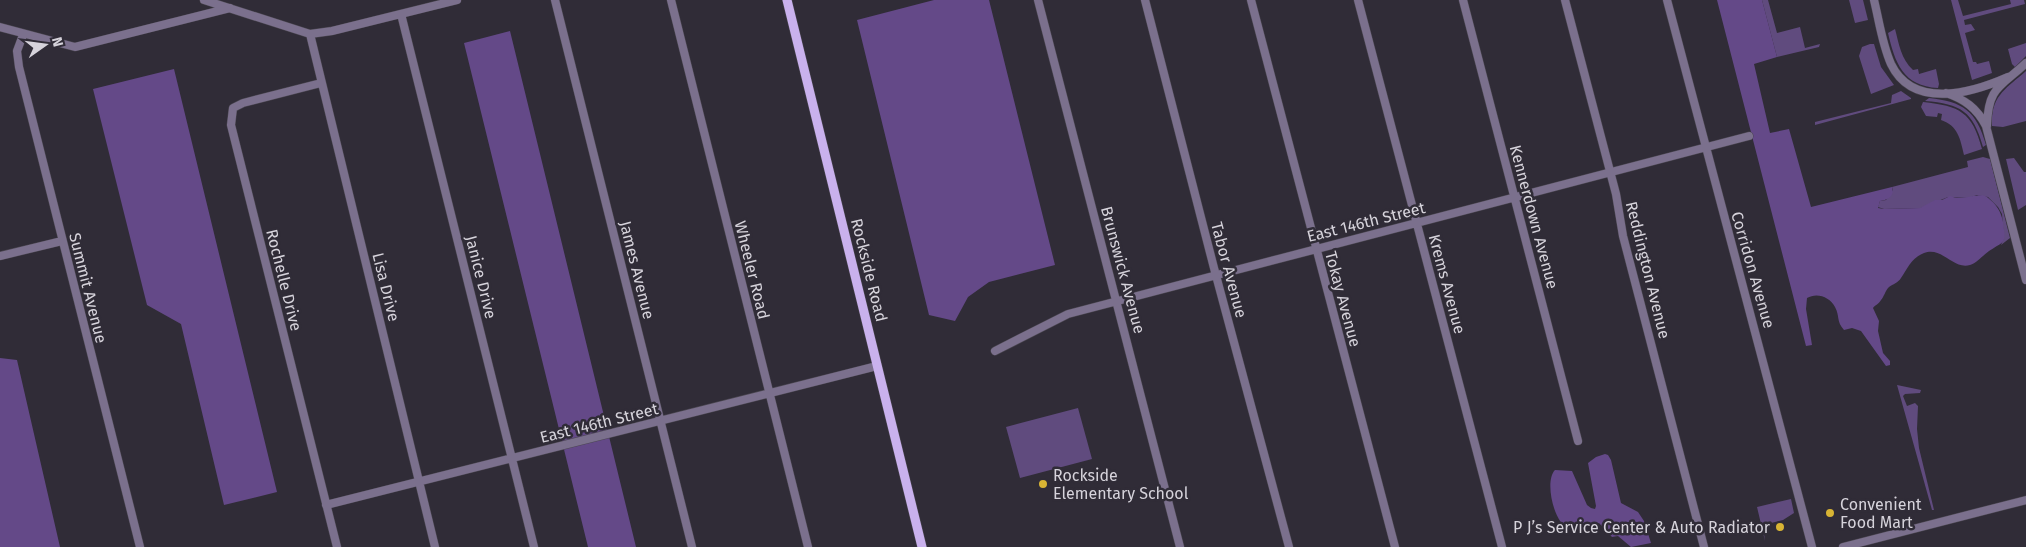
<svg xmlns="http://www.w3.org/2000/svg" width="2026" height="547" font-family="'Fira Sans',sans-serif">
	<rect width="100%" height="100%" fill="#302c37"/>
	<path fill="#604b7e" d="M1762,0H1768L1777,33L1800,27L1805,48L1820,44L1819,47L1777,57Z
		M1849,0H1863L1868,20L1855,23Z
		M1951,0H1958L1963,16L2011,4L2010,0H2024L2025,4L1964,20L1965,25L1971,24L1975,30L1965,33L1973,62H1976L1977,64L1989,61L1992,73L1972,80Z
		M1895,29C1899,44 1901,59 1913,70L1918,69L1919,74L1936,69L1939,84L1938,88C1903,86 1895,63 1888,33Z
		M2026,43V56L2015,67L2012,64L2008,49Z
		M1870,44H1874L1881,67L1894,85L1871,94L1859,56L1862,47Z
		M2026,71V121L2003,127L1992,126C1990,96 2007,88 2026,71Z
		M1901,91L1911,98V99L1815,125V122L1891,103L1892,95Z
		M1929,98C1963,102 1976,110 1986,145L1983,147C1973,111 1961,104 1925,101Z
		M1923,102C1960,106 1972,112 1982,149L1964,155C1960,138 1958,126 1941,120L1942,114L1938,113L1937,117L1926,116L1921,107Z
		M1983,157L1990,159L2010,238L2001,245L2004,238L2002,214L1998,207L1988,197L1977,195L1969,198L1948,197L1921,208L1884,209L1878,207L1880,201L1886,200L1893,190L1892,187L1968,167L1967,161Z
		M2014,158L2024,172H2026V205L2018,210L2006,159Z
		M1897,385L1921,390L1920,393L1905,394L1903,396L1907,406L1915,403L1918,406L1917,429L1919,448L1934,510H1932Z
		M1078,408L1092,459L1020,478L1006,427Z
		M1791,499L1794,513L1783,520L1763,525L1765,541L1757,507Z"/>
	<path fill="#644988" d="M934,0H989L1055,265L989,282L968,297L955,321L929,315L857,20Z
		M1717,0H1762L1777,57L1754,64L1770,133L1789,129L1811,207L1892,187C1895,196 1888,200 1880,201L1878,208L1884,209L1920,208L1935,200H1942L1950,196C1963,202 1980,191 1987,197C1996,204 2001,211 2003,222C2006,244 2006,240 1989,251C1982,256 1977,263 1970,265C1953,270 1942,246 1924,253C1911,258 1908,268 1901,278C1898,283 1893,284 1889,287C1885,291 1884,297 1881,300C1879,304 1875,305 1873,308L1879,321L1878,331L1883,353L1890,361V365L1886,366L1861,331L1852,328L1844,330C1836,321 1840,316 1835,307C1830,297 1817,292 1807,298L1806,309L1812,345L1806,346Z
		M510,31L636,547H588L464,43Z
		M174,69L277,492L224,505L181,324L147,305L93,89Z
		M0,358L17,360L60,547H0Z
		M1605,454L1608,455L1611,460L1621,503L1638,512L1644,521L1651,543L1631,547L1618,536L1612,537L1599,523C1590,525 1578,532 1569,529C1554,524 1544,481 1555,470L1572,471L1587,505L1591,508L1595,509L1596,506L1588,463L1596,457Z"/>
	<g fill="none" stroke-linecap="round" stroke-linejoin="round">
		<g stroke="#4b4751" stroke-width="9">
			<path id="minor" d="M204,0L310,34L332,31L457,0
				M555,0L692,547
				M671,0L808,547
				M1038,0L1180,547
				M1145,0L1214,268L1289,547
				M1251,0L1395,547
				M1358,0L1502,547
				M1463,0L1578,441
				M1565,0L1616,194L1623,236L1704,547
				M1667,0L1812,547
				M1874,0C1879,20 1882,44 1891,64C1913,110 1972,93 2008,77
				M401,14L534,547
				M0,27L75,47L230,8
				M310,34L435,547
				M23,35L17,51L19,67L140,547
				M321,83L243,103L233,108L231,125L337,547
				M1946,93C1964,99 1977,108 1986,126L2026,280
				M1987,126C1988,86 2001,87 2026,63
				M0,256L62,241
				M995,351L1068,314L1749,136
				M326,505L877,366
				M1843,547L2026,500"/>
		</g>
		<g stroke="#4b4751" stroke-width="10">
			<path id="major" d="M787,0L922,547"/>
		</g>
		<use href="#minor" stroke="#7b708d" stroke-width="8"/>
		<use href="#major" stroke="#c9b1ed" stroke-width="9"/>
	</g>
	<g fill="#d8b434" stroke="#302c37" stroke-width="2">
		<circle cx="1043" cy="484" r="5"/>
		<circle cx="1830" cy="513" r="5"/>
		<circle cx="1780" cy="527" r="5"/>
	</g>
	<g text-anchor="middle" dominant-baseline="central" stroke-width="5" stroke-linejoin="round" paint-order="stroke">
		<g font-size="16" fill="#d6d3db" stroke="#302c37">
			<text transform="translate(1534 217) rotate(75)">Kennerdown Avenue</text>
			<text transform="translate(1366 222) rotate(-14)">East 146th Street</text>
			<text transform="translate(637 270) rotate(76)">James Avenue</text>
			<text transform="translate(752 270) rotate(76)">Wheeler Road</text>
			<text transform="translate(869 270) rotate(76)">Rockside Road</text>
			<text transform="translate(1123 270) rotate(75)">Brunswick Avenue</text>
			<text transform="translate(1229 270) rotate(75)">Tabor Avenue</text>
			<text transform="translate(1648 270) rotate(76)">Reddington Avenue</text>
			<text transform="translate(1753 270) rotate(74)">Corridon Avenue</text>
			<text transform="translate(481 277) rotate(76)">Janice Drive</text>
			<text transform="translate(284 280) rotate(76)">Rochelle Drive</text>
			<text transform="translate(1447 284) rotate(75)">Krems Avenue</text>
			<text transform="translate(386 287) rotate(76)">Lisa Drive</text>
			<text transform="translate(88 288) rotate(76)">Summit Avenue</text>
			<text transform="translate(1343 299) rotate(75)">Tokay Avenue</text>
			<text transform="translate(599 423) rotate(-14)">East 146th Street</text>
		</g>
		<g font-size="16" fill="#d6d3db" stroke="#302c37" text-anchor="start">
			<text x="1053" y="475">Rockside<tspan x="1053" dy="18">Elementary School</tspan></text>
			<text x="1840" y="504">Convenient<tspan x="1840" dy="18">Food Mart</tspan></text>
			<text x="1770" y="527" text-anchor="end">P J’s Service Center &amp; Auto Radiator</text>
		</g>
	</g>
	<g transform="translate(45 45) rotate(76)" stroke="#302c37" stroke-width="4" paint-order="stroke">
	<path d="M0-4L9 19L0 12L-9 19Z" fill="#d6d3db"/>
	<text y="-8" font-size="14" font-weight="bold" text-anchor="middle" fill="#d6d3db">N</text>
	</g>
</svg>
